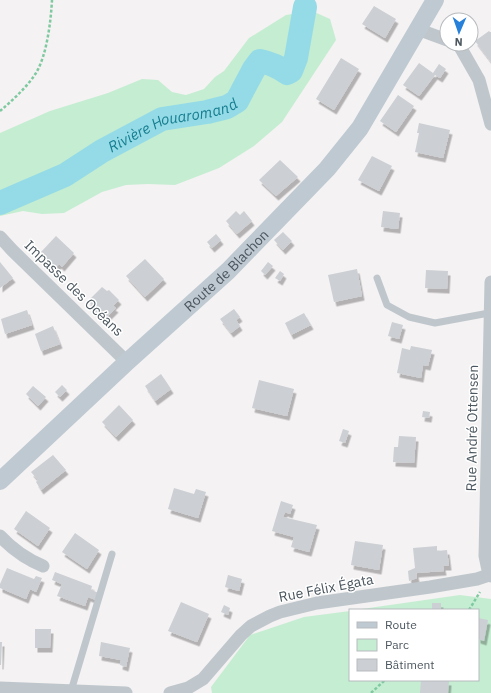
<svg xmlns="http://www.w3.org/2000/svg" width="491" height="693" font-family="'IBM Plex Sans',sans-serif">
	<defs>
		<filter id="shadow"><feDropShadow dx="2.5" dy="4.5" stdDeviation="0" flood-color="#0004"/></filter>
	</defs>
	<rect width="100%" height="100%" fill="#f4f2f2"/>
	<path fill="#c5edd2" d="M312,11L330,19L336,40L282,122L254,146L219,168L175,185L148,184L126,185L102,192L64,213L42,214L23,211L0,216V133L50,111L108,93L142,79L158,80L172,92L181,94L186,95L204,89L215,77L224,71L249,38L286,15Z
		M460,595L491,599V693H212L211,687L250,635L304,617L350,611V680H478V610H355Z"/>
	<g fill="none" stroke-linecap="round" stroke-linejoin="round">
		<path stroke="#95dbe7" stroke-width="24" id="s1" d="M0,203L65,175L102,151L162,119L207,112L227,107L237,101L254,69L260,61C270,63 279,67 287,73L291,71L296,58L305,7"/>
	</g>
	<path fill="#cccfd4" filter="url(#shadow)" d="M374,6L396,19L385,38L362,24Z
		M489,31L490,32H491V62L475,41Z
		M341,58L359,69L334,110L316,99Z
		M419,63L433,73L439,64L446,69L440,78L435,75L419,96L403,85Z
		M398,95L414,106L396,132L380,121Z
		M419,123L450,130L443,158L415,152L419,133H417Z
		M372,156L392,166L379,191L358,180Z
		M280,160L298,177L276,196L259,180Z
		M236,211L240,215L244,211L252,221L237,234L226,221Z
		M383,211L400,213L398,229L381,227Z
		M283,232L292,241L283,250L274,240Z
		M216,234L221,240L212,248L207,242Z
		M56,236L74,253L62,267L59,264L52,272L50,267L43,262L47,258L41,252Z
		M145,259L164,279L145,297L126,276Z
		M0,262L13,278L0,288Z
		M268,262L273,266L265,275L261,271Z
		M357,269L362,296L334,302L328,275Z
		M426,270L448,271L447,289L425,288Z
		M280,271L284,274L280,281L275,278Z
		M102,287L107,291L109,290L119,300L113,306L116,308L103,321L90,308L93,306L88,301Z
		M234,309L240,317L236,320L240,326L231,333L220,319Z
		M27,310L32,325L5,334L1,319Z
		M304,313L311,325L291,335L285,323Z
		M392,322L403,325L399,339L388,336Z
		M53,326L60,344L41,351L35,334Z
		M411,346L432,350L428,366L423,365L421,378L397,373L402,348L410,350Z
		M161,374L171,389L155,401L145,386Z
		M259,380L294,389L287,416L252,408Z
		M62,385L67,390L60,397L55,392Z
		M33,386L46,397L38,406L26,394Z
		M119,405L133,420L116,437L102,422Z
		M423,411L430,412L429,418L422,417Z
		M343,429L349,431L345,443L339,441Z
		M399,436L416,437L414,463L393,462L394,447H398Z
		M53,455L66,470L41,490L36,482L38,480L31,472Z
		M174,488L194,494L196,489L206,492L198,518L168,509Z
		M281,501L293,505L290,514L285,512L283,517L317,525L309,552L291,547L294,537L272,531Z
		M26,511L50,528L38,546L14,529Z
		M75,533L99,550L87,569L62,552Z
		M355,541L383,545L379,570L351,565Z
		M437,546V551L447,550L449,566H443L444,571L416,573L417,578L409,581L408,571L415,568L413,548Z
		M7,568L34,579L36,576L42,578L36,592L30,589L26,599L0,588V584Z
		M55,572L92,586L91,590L99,593L96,600L88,597L85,606L57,596L62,584L52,580Z
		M228,575L242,579L239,591L225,587Z
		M181,602L209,614L197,642L168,631Z
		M432,603H441V610H432Z
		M224,605L230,608L228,615L221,612Z
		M478,618L488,620L484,641L478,639Z
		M35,629H51L50,648H35Z
		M0,642H2L1,665H0Z
		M101,642L130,648L126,667L120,665L121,660L99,656Z
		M421,680L449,681L448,693H420Z"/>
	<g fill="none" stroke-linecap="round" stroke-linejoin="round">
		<path stroke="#7fc9a0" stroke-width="2.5" stroke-dasharray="3 2" stroke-linecap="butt" d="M0,111C13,100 27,87 36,73C47,55 51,20 52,0
			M469,610L480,592
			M371,693L385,680"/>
		<path stroke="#bfc7cd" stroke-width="7" d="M377,278L387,305L409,317L435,323L489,313
			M71,691L112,554"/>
		<path stroke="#bfc7cd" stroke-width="13" d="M417,29L447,40
			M457,44L459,45L479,80L491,124
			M0,237L12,250L127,362
			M0,536C12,549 26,559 43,566
			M489,575L485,556L491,282
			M0,688L126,693
			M170,693L188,688L203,679L241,635L251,626L270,616L280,612L317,603L430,587L477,579L489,575L491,576"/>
		<path stroke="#bfc9d2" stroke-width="18" id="s2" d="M0,481L127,362L228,271L327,169L360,128L435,0"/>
	</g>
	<g text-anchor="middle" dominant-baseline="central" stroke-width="3" stroke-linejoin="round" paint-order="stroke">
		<g font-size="14" fill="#4b565e" stroke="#fff">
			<text stroke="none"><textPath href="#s2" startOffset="309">Route de Blachon</textPath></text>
			<text transform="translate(74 288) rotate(44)">Impasse des Océans</text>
			<text transform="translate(472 428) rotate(-89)">Rue André Ottensen</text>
			<text transform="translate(326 588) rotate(-11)">Rue Félix Égata</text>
		</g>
		<g font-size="15" font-style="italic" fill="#167e90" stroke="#fff">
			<text stroke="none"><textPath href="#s1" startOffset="191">Rivière Houaromand</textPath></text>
		</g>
	</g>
	<rect x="349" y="609" width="130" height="72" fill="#ffffff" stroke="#b7bbbf"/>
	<rect x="357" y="622" width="20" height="6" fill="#bfc9d2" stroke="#b7bbbf"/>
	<text x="385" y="629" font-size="12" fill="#4b565e">Route</text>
	<rect x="357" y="639" width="20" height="12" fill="#c5edd2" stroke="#b7bbbf"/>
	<text x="385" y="649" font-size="12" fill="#4b565e">Parc</text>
	<rect x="357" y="659" width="20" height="12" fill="#cccfd4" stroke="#b7bbbf"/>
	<text x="385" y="669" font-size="12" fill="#4b565e">Bâtiment</text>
	<g transform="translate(459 32) rotate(182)"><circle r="19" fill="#ffffff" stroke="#b7bbbf"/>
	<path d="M0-3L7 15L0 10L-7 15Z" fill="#2780d9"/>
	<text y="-6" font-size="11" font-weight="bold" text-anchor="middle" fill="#4b565e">N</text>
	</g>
</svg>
